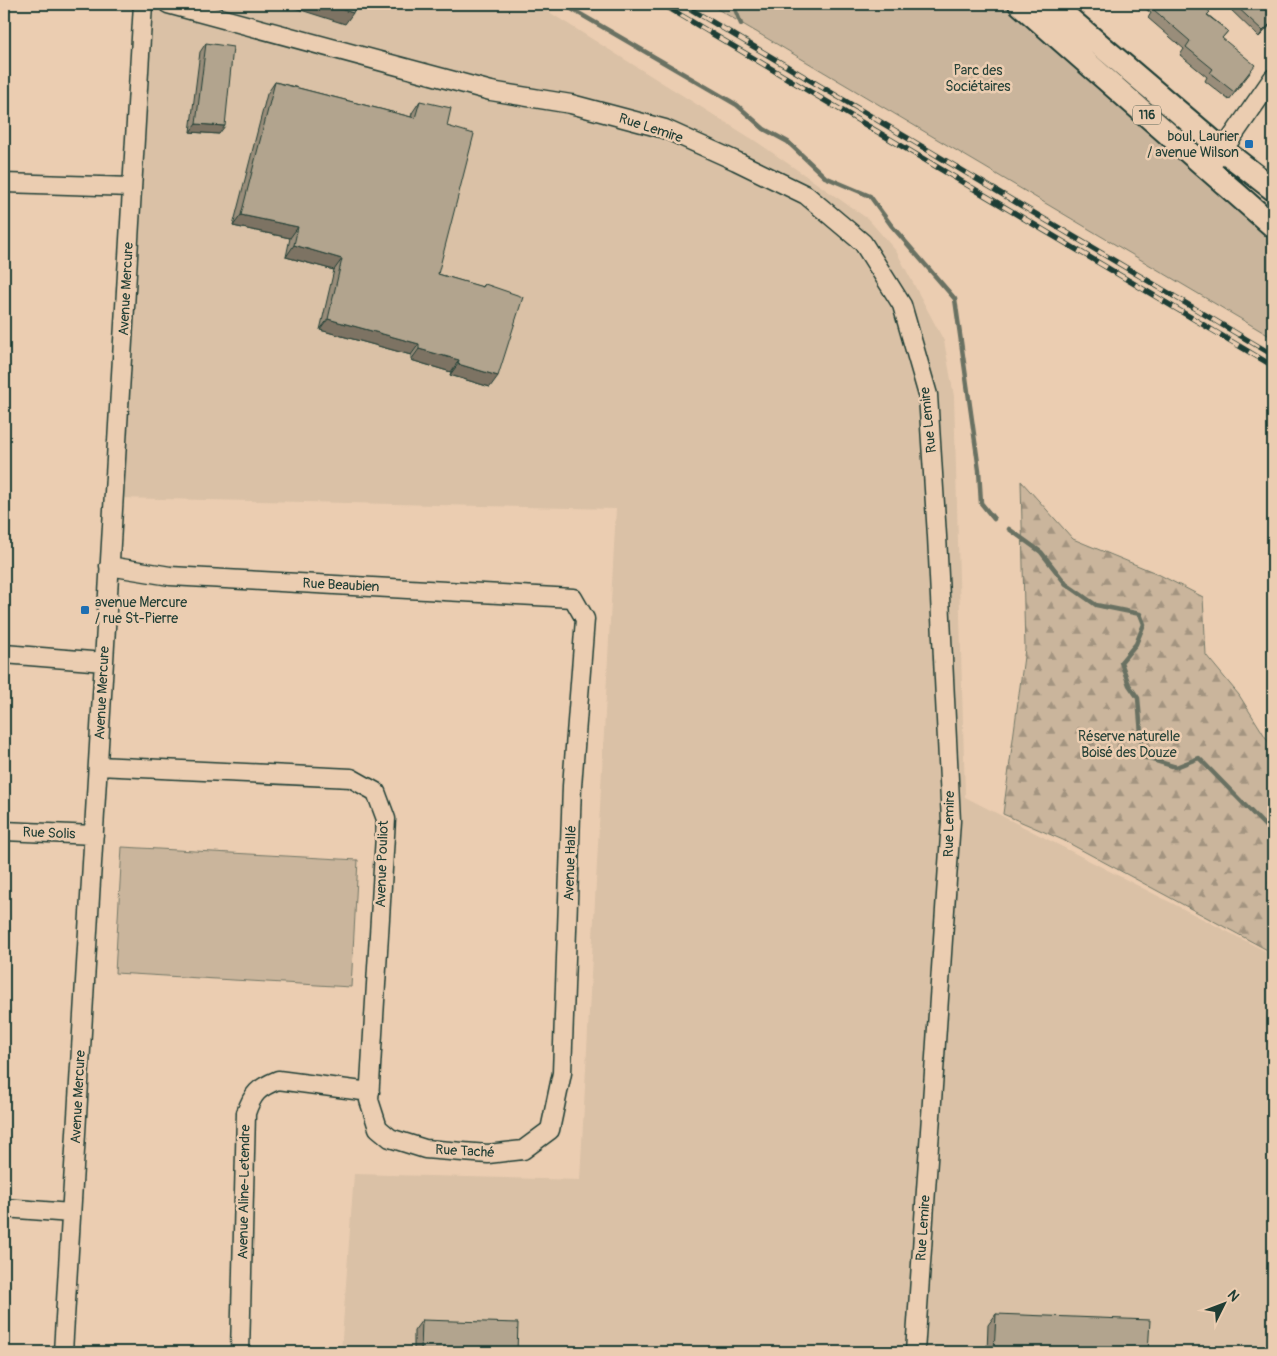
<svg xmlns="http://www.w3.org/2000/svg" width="1277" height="1356" font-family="Pangolin,sans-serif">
	<defs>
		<pattern id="forest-firs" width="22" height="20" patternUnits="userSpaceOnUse" patternTransform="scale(1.25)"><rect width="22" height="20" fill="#cab59c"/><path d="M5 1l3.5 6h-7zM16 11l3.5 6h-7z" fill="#a39480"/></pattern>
	</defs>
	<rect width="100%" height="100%" fill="#ebcdb1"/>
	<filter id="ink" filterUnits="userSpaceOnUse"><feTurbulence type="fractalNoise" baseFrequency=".02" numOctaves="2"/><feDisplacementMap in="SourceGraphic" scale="10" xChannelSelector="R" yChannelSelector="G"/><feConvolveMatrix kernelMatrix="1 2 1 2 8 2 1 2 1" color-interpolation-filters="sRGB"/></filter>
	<g filter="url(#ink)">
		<path fill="#dac1a6" d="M147,4H536L757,142L868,219L896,251L944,341L954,396L965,797L1273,955V1352H341L354,1174L580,1180L616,509L118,498Z"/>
		<path fill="url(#forest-firs)" stroke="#747968" d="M1021,481L1073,539L1156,573L1203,597L1206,655L1239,695L1273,749V953L1063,840L1003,814L1025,649Z"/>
		<path fill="#cab59c" stroke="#747968" d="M709,4H1001L1067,55L1097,88L1273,237V338Z
			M122,847L358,860L351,987L115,973Z"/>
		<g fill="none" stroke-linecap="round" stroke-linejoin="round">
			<path stroke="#697162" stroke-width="4.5" d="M563,4L737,105L764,129L788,142L825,177L870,196L891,225L955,299L979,470L981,503L994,519
				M733,4L741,24
				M1009,529L1041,552L1066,584L1096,605L1140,614L1144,624L1136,644L1121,662L1129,685L1138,698L1143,757L1176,767L1199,758L1273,834"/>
			<g stroke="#1f3d34" stroke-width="21">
				<path id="minor" d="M168,4L491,91L571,104L665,129L736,161L806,195L863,243L902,305L928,395L937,536L951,821L915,1352
					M1207,168L1223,150L1273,78
					M4,183L132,187
					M4,654L104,662
					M98,766L351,778L376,792L386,819L369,1100L378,1128L390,1138L425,1149L488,1154L523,1150L550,1130L562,1073L572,786L585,619L573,598L170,576L109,566
					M4,831L94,835
					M4,1208L71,1213
					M63,1352L143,4
					M240,1352L246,1113C253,1093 258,1088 278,1080L370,1092"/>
			</g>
			<g stroke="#1f3d34" stroke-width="26">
				<path id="major" d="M1020,4L1273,226
					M1052,4L1223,150L1273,189"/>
			</g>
			<use href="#minor" stroke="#ebcdb1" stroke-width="18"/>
			<use href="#major" stroke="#ebcdb1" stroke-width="22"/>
			<g stroke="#1f3d34" stroke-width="5.5">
				<path id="rail" d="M662,4L1273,366
					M682,4L1273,355"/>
			</g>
			<use href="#rail" stroke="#ebcdb1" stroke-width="4" stroke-dasharray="11" stroke-linecap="butt"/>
		</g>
		<path fill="#998d7a" stroke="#1f3d34" d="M1139,4H1200L1208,15L1228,31L1222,38L1250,73L1229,100L1205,81L1207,77L1180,55L1184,49L1148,18L1151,13Z
			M1228,4H1273V22L1259,37L1227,6Z
			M206,43L219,134L190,132L200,52Z
			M275,82L411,117L412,113L420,101L447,126L438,274L482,287L485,284L490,387L450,375L451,372L411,360V355L320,330L334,270L286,257L290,238L233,226L267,94Z
			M996,1314L1148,1352H987L988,1325Z
			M422,1320L517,1352H414V1331Z"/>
		<path fill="#7d7363" stroke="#1f3d34" d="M282,4H325L353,13L345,24Z
			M1273,21V22L1259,37L1263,31Z
			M196,124L225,126L219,134L190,132Z
			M241,215L298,227L290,238L233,226Z
			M294,245L342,259L334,270L286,257Z
			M328,319L419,344L411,355L320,330Z
			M419,349L459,360L451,372L411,360Z
			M458,364L498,376L490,387L450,375Z"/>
		<path fill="#b2a48e" stroke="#1f3d34" d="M325,4H356L353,13Z
			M1155,4H1200L1210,12L1207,15L1228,31L1222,38L1255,65L1234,92L1210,73L1213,69L1186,47L1190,41L1154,10L1157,5Z
			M1234,4H1273V21L1263,31Z
			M206,43L233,47L225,126L196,124Z
			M275,82L415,118L420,101L451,108L447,126L474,134L438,274L483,287L485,284L523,297L498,376L458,364L459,360L419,349V344L328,319L342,259L294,245L298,227L241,215Z
			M996,1314L1150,1320L1148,1352H994Z
			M422,1320L518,1323L517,1352H421Z"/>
	</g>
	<g fill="#1f6fb2" stroke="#ebcdb1" stroke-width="2">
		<rect x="1244" y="139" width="10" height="10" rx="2.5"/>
		<rect x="80" y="605" width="10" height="10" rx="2.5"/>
	</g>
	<g text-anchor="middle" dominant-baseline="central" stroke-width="5" stroke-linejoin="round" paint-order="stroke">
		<rect fill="#ebcdb1" stroke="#5c685a" stroke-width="1" x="1133" y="105.5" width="28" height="19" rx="4"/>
		<g font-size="12" font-weight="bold" fill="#1f3d34">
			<text x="1147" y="115">116</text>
		</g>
		<g font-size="14" fill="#284339" stroke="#ebcdb1">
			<text x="978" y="70">Parc des<tspan x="978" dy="16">Sociétaires</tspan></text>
			<text x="1129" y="736">Réserve naturelle<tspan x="1129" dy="16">Boisé des Douze</tspan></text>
		</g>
		<g font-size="14" fill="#1f3d34" stroke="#ebcdb1">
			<text transform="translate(651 128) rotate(18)">Rue Lemire</text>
			<text transform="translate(126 289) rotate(-87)">Avenue Mercure</text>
			<text transform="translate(928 420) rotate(-96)">Rue Lemire</text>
			<text transform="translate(341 585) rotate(3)">Rue Beaubien</text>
			<text transform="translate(102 693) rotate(-87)">Avenue Mercure</text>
			<text transform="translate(949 824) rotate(-89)">Rue Lemire</text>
			<text transform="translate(49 833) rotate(2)">Rue Solis</text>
			<text transform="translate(570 863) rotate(-88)">Avenue Hallé</text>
			<text transform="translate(382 864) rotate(-88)">Avenue Pouliot</text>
			<text transform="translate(78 1097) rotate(-87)">Avenue Mercure</text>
			<text transform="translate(465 1151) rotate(3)">Rue Taché</text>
			<text transform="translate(244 1192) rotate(-89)">Avenue Aline-Letendre</text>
			<text transform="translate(923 1228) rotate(-86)">Rue Lemire</text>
		</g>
		<g font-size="14" fill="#1f3d34" stroke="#ebcdb1" text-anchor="end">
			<text x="1239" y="136">boul. Laurier<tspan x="1239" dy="16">/ avenue Wilson</tspan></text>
			<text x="95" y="602" text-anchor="start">avenue Mercure<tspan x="95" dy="16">/ rue St-Pierre</tspan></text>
		</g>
	</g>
	<rect width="1277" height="1356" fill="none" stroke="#ebcdb1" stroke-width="20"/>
	<rect x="10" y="10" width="1257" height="1336" fill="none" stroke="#1f3d34" stroke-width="2" filter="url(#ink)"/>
	<g transform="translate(1224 1304) rotate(48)" stroke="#ebcdb1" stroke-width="4" paint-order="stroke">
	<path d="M0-4L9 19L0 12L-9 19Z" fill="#1f3d34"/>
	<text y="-8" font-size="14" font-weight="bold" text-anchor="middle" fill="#1f3d34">N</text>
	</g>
</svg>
